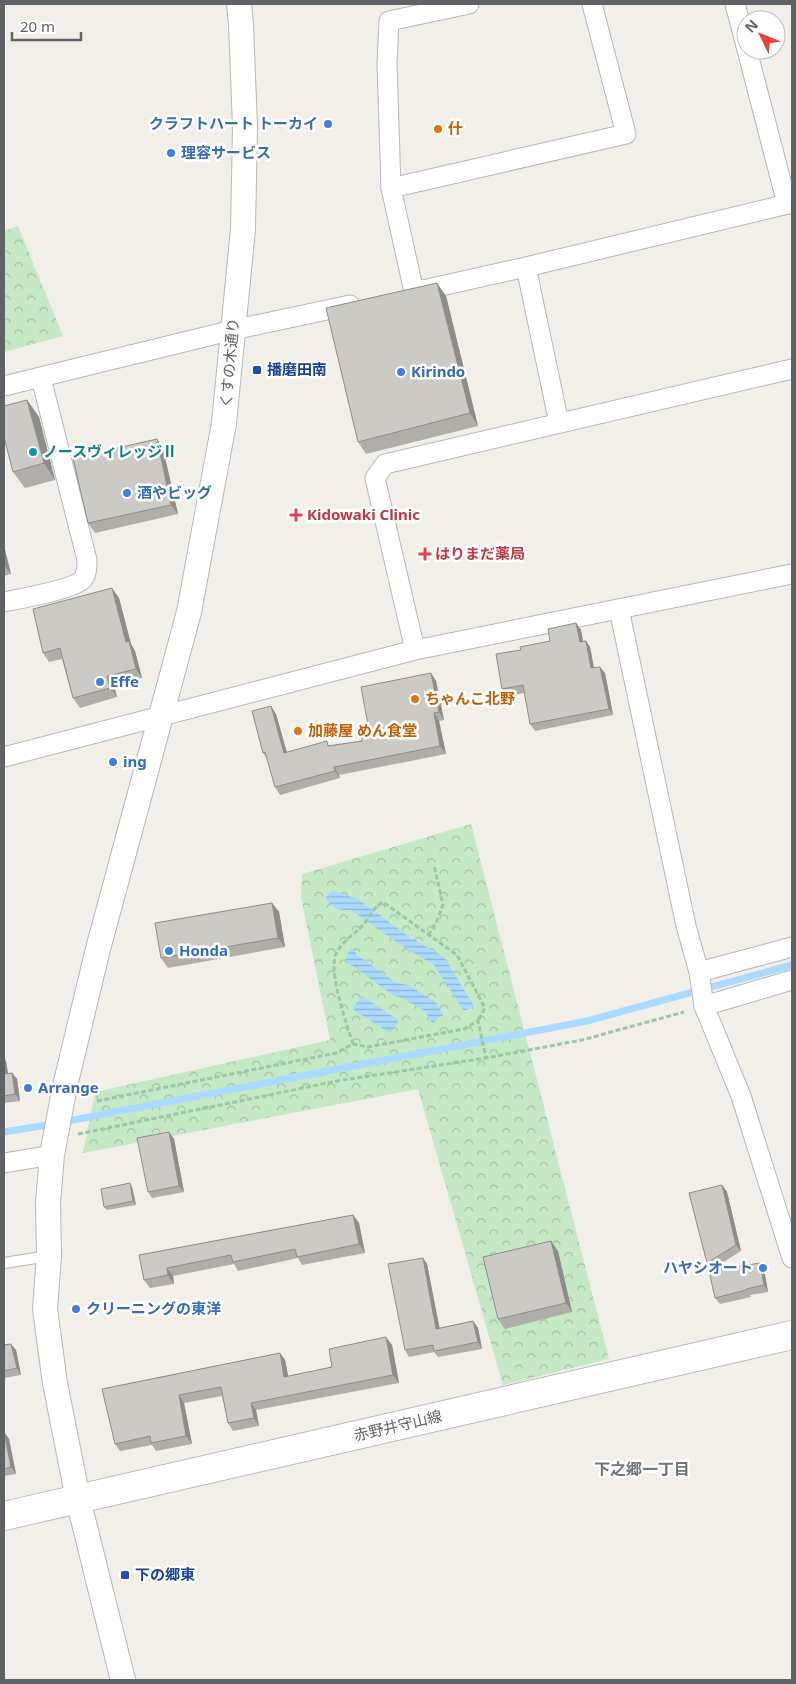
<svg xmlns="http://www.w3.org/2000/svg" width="796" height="1684" font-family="'Noto Sans','Noto Sans JP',sans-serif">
<defs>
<pattern id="forest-crowns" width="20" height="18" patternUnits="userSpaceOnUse" patternTransform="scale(1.25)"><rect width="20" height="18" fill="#c5e8c5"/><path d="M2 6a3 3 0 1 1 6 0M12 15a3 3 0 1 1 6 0" fill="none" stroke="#a3c0a4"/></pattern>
<pattern id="water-rules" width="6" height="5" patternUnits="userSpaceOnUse" patternTransform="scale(1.25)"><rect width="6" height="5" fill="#aadaff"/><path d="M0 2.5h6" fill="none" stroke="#8eb4d2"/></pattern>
</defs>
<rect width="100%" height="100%" fill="#f1efe8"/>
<g fill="url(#forest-crowns)">
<polygon points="18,226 63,336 4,352 4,231"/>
<polygon points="471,824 609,1359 503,1385 418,1089 83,1153 95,1092 330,1040 301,897 302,874"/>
</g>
<g fill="url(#water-rules)">
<path d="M333,891L358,899L408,936L444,957L474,1006L464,1011L434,965L404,947L351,910C341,911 330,908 326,898L328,894Z"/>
<polygon points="351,949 356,953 357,955 397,983 408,985 434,1001 438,1005 443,1015 433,1023 430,1021 426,1012 404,999 393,995 347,962 346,957"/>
<polygon points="362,996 398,1020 398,1022 391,1032 388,1032 354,1010 353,1008"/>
</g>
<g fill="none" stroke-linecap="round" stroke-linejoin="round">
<g stroke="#aadaff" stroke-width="7">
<polyline points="63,1122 587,1021 792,965"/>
<polyline points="4,1132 53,1124"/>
</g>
<g stroke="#b5b8bc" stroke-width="12">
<polyline id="service" points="4,1263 49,1256"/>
</g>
<g stroke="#b5b8bc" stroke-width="21">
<g id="minor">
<polyline points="735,4 746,46"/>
<polyline points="747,50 787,204"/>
<polyline points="391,188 626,134 592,4"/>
<polyline points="526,267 559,423"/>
<polyline points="414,292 526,267 792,203"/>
<polyline points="414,292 391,188 387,64 389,21 469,4"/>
<polyline points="4,386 233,330 350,305"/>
<path d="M4,602C19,599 75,589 83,579C87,574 87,566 87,560L41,378"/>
<polyline points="619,609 686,926 699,972 704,1006 741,1096 792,1258"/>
<polyline points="415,650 375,478 385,464 792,369"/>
<polyline points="4,757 415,650 792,574"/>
<polyline points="699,972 792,947"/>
<polyline points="704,1006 792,980"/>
<polyline points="4,1163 52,1155"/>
</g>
</g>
<g stroke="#b5b8bc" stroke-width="26">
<polyline id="tertiary" points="123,1680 78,1499 55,1383 45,1309 49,1256 48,1202 52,1155 65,1086 98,949 189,612 224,423 243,229 245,127 241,24 239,4"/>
</g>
<g stroke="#b6babf" stroke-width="30">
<polyline id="secondary" points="4,1516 792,1335"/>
</g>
<g stroke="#9cc7a9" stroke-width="3" stroke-dasharray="5 2.5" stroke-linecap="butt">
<polyline points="428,935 436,923 443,905 434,865"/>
<path d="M353,1044C347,1025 328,972 336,954C341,943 352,936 360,928C369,920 372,908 383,902L457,955L485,1008L478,1021"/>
<polyline points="97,1101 336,1053 353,1044 368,1047 464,1029 478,1021 486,1058"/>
<polyline points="78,1134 337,1081 486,1058 582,1040 684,1012"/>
</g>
<use href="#service" stroke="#fff" stroke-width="10"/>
<use href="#minor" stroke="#fff" stroke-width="19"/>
<use href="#tertiary" stroke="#fff" stroke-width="24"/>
<use href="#secondary" stroke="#fff" stroke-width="28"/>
</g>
<g fill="#afaea9">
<polygon points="446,296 478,426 366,454 358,442"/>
<polygon points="27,400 39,417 55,480 25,488 13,472"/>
<polygon points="163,449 178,514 95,533 88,523"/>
<polygon points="4,546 11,574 4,576"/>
<polygon points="119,598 131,644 135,651 142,678 114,686 117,697 80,708 73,698 62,659 49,662 43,653"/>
<polygon points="576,623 581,630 583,641 586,641 590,647 594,667 605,673 613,715 535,731 530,724 524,693 507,696 502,689 521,650 550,641"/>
<polygon points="431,673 436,681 444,720 439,721 446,754 339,775 340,778 280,795 275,787 267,758 263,753 276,714 287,752 362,741 369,730"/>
<polygon points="272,903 279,912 285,947 168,968 161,958"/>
<polygon points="4,1057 6,1061 8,1073 12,1073 17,1079 20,1101 4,1103"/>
<polygon points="169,1132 174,1139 184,1192 152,1198 148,1192"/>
<polygon points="722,1185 727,1192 741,1251 711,1270 707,1263"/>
<polygon points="132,1187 136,1205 107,1210 104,1207"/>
<polygon points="353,1215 359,1223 365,1253 302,1265 298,1258 238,1271 234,1264 173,1276 174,1284 150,1288 144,1280 139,1255"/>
<polygon points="558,1251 572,1312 505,1329 498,1319"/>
<polygon points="423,1258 427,1264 439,1328 473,1321 478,1328 482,1349 438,1357 434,1352 409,1357 405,1350"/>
<polygon points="760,1263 764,1269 768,1292 750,1295 751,1297 720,1304 715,1298"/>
<polygon points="11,1344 16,1350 21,1375 4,1378 4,1345"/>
<polygon points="392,1345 399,1383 256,1410 259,1426 233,1431 228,1423 222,1396 184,1403 192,1444 156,1451 152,1445 120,1451 115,1444 102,1389 280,1353 285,1360 288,1376 332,1367"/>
<polygon points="4,1432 9,1439 16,1474 4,1476"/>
</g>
<g fill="#8f8d8a">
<polygon points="437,283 446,296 478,426 470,413"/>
<polygon points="27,400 39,417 55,480 44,463"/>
<polygon points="157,439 163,449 178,514 171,505"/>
<polygon points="4,546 11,574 4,565"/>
<polygon points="112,588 119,598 131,644 135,651 142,678 136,669 126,642"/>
<polygon points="576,623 581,630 584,649 580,642"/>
<polygon points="586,641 590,647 595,674 591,668"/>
<polygon points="600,667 605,673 613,715 609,709"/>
<polygon points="431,673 436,681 444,720 439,712"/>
<polygon points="107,676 114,686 117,697 110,688"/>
<polygon points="271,706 276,714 289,761 284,753"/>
<polygon points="434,713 439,721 446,754 440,746"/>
<polygon points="334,767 339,775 340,778 335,771"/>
<polygon points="272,903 279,912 285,947 278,938"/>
<polygon points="4,1057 6,1061 9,1080 4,1074"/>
<polygon points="12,1073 17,1079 20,1101 15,1094"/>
<polygon points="169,1132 174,1139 184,1192 179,1186"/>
<polygon points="130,1183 132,1187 136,1205 133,1201"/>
<polygon points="722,1185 727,1192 741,1251 736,1245"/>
<polygon points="353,1215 359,1223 365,1253 359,1244"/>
<polygon points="551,1241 558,1251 572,1312 566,1303"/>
<polygon points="423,1258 427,1264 441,1335 436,1329"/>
<polygon points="760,1263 764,1269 768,1292 764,1285"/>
<polygon points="167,1268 173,1276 174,1284 168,1275"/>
<polygon points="473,1321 478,1328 482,1349 478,1342"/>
<polygon points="386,1337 392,1345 399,1383 393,1375"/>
<polygon points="11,1344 16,1350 21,1375 17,1368"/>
<polygon points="280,1353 285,1360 290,1385 284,1377"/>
<polygon points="179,1395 184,1403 192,1444 186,1436"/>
<polygon points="251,1403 256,1410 259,1426 254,1418"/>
<polygon points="4,1432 9,1439 16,1474 11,1467"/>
</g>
<g fill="#cccac5" stroke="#8f8d8a">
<polygon points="437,283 470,413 358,442 326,308"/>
<polygon points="27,400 44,463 13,472 4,437 4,406"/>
<polygon points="157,439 171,505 88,523 73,458"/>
<polygon points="112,588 126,642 129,641 136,669 107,676 110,688 73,698 60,648 43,653 33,609"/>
<polygon points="576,623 580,642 586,641 591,668 600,667 609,709 530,724 523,685 502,689 496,654 521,650 520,647 550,641 548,629"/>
<polygon points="431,673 439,712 434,713 440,746 334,767 335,771 275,787 265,752 263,753 252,711 271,706 284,753 327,741 328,746 362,741 360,732 369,730 361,687"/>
<polygon points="272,903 278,938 161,958 155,923"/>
<polygon points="4,1071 4,1074 12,1073 15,1094 4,1096"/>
<polygon points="169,1132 179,1186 148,1192 137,1138"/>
<polygon points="130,1183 133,1201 104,1207 101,1189"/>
<polygon points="722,1185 736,1245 707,1263 689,1193"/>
<polygon points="353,1215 359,1244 297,1257 295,1249 233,1262 231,1255 167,1268 168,1275 144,1280 139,1255"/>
<polygon points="551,1241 566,1303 498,1319 483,1257"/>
<polygon points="423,1258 436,1329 473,1321 478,1342 434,1351 433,1345 405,1350 388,1264"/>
<polygon points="760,1263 764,1285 746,1289 746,1290 715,1298 709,1271"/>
<polygon points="386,1337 393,1375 251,1403 254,1418 228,1423 221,1387 179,1395 186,1436 151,1443 150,1436 115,1444 102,1389 280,1353 284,1377 332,1367 329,1349"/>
<polygon points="11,1344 17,1368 4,1371 4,1345"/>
<polygon points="4,1432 11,1467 4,1469"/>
</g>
<g fill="#3f7fe0" stroke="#fff" stroke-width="2">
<circle cx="328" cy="124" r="5"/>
<circle cx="171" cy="153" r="5"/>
<circle cx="401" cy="372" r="5"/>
<circle cx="127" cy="493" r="5"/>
<circle cx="100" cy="682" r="5"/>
<circle cx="113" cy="762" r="5"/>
<circle cx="169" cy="951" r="5"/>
<circle cx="28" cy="1088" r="5"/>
<circle cx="763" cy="1268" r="5"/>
<circle cx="76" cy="1309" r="5"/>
</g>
<g fill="#e8710a" stroke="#fff" stroke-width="2">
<circle cx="438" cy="129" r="5"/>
<circle cx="415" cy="699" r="5"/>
<circle cx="298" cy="731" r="5"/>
</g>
<g fill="#1a4fb4" stroke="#fff" stroke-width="2">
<rect x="252" y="365" width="10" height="10" rx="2.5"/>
<rect x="120" y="1570" width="10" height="10" rx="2.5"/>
</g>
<circle fill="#0f9aa8" stroke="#fff" stroke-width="2" cx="33" cy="452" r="5"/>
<g fill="#e0444e" stroke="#fff" stroke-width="2">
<path d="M293.5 507.5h5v5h5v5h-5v5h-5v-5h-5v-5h5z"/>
<path d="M422.5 546.5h5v5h5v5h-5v5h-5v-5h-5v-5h5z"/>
</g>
<g text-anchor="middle" stroke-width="5" stroke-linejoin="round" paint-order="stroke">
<g font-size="15" font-weight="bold" fill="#366cbe" stroke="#fff" text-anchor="start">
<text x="318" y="129" text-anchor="end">クラフトハート トーカイ</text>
<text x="181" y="158">理容サービス</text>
<text x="411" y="377">Kirindo</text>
<text x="137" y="498">酒やビッグ</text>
<text x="110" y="687">Effe</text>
<text x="123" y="767">ing</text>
<text x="179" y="956">Honda</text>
<text x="38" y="1093">Arrange</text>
<text x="753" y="1273" text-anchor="end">ハヤシオート</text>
<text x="86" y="1314">クリーニングの東洋</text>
</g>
<g font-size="15" font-weight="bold" fill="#c56008" stroke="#fff" text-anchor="start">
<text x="448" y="134">什</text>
<text x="425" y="704">ちゃんこ北野</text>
<text x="308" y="736">加藤屋 めん食堂</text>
</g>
<g font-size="15" fill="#5f6368" stroke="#fff">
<text transform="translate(230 363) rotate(-85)" y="5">くすの木通り</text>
<text transform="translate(398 1426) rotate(-13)" y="5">赤野井守山線</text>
</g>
<g font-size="15" font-weight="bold" fill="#164399" stroke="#fff" text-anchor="start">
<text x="267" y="375">播磨田南</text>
<text x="135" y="1580">下の郷東</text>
</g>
<g font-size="15" font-weight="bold" fill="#0d838f" stroke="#fff" text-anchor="start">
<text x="43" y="457">ノースヴィレッジⅡ</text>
</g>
<g font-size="15" font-weight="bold" fill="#be3a42" stroke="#fff" text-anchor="start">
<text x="307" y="520">Kidowaki Clinic</text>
<text x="435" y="559">はりまだ薬局</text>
</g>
<g font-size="16" font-weight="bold" fill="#70757a" stroke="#fff">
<text x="642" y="1475">下之郷一丁目</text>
</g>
</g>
<rect width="796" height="1684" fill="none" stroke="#5f6368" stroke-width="10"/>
<g transform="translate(761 35) rotate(313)"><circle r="24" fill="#ffffff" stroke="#bfc1c3"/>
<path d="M0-4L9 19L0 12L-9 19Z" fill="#ea4335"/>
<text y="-8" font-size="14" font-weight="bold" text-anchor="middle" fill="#5f6368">N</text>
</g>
<path d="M12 32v8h69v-8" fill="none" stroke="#5f6368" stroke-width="2.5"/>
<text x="20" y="32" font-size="15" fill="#5f6368" stroke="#ffffff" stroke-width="4" paint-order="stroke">20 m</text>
</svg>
